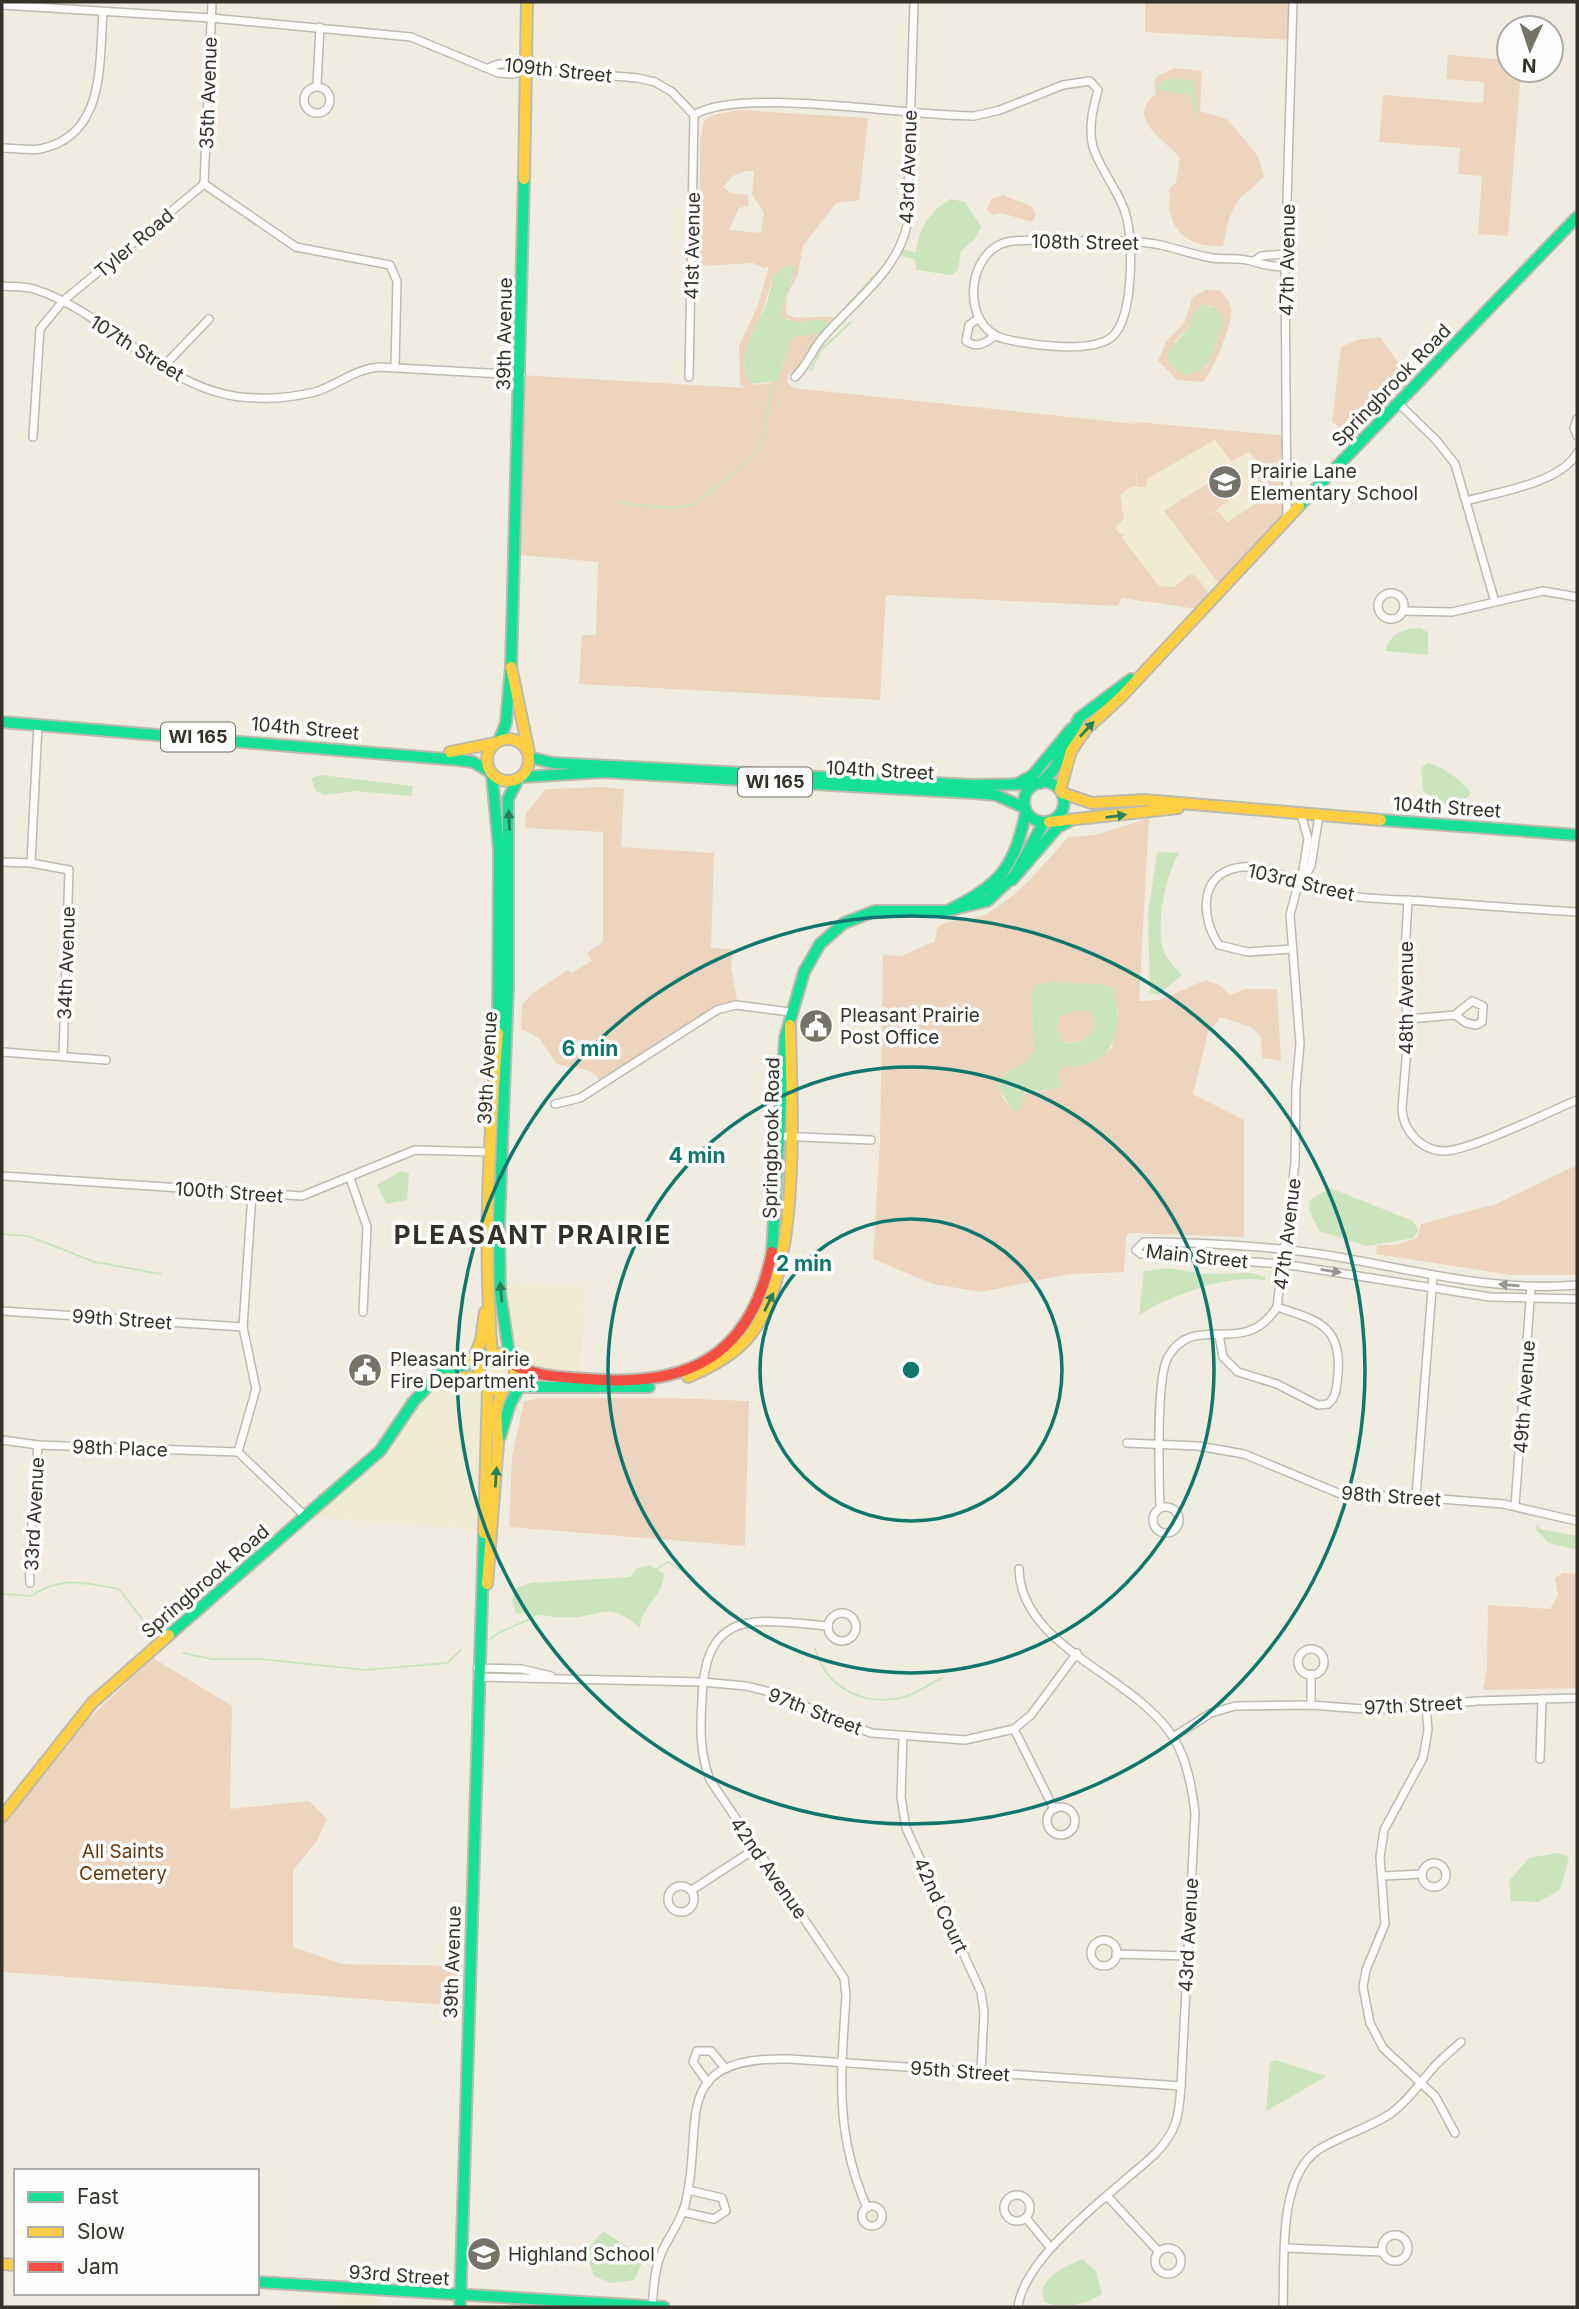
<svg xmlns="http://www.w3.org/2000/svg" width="1579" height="2309" font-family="Inter,sans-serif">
<rect width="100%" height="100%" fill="#f0ede0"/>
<g fill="#f1ebd4">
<polygon points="1075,416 1287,436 1287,518 1202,609 1069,591 1068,450"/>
<polygon points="500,1282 585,1287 579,1377 502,1387 494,1396 486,1428 483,1530 305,1516 364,1466 422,1391 461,1371 497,1369 501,1348 496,1313"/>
<polygon points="337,2288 379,2291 378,2307 336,2307"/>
<polygon points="460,2297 542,2301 558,2307 460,2307"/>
</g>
<g fill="#ecd4be" fill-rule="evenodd">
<polygon points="1145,2 1293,2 1292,40 1145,32"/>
<polygon points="1448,55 1509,60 1509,70 1521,70 1508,236 1478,234 1482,176 1458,174 1460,148 1379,142 1383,95 1483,103 1484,82 1446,79"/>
<path d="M1175,68L1202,71L1200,111L1227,119L1258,156L1264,177L1238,200L1229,218L1223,246C1198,247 1177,240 1170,213C1168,205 1171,197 1169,190L1176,182L1180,158C1165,139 1124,118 1156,94L1154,83L1157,76Z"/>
<path d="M739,110L868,118L859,200L836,203L803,246L798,274L787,295L786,314C804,323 820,312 838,319L831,328L821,319L805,324L782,317V297L793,278L774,275L744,365L751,384C787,389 781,362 792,337L821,334L798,369L789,374L787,382L793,388L1136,424L1137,422L1287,436V518L1222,584L1217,581L1164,511L1216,478L1230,499L1209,516L1218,511L1227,522L1262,500L1256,491L1261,465L1249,452L1231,461L1215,440L1148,478L1146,487H1138L1135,455L1137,486L1128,488L1120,495L1124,519L1115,528L1120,534H1125L1122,538L1159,586L1174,587L1190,574L1196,576L1209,594L1197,609L1122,598L1118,606L886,595L880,700L579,684L582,635H596L598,562L520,555L521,375L746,388L740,385L739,346L758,305L769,266L764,268L753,263L699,266L700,142L704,121L713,115ZM746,171H754L752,195L764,212L761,233L729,230L739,208L749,206L748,195L731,193L723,187L734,175Z"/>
<polygon points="1003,195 1031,206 1036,214 1033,222 1001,213 992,215 987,210 991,199"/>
<path d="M1205,290H1219C1226,297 1232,303 1231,314C1230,329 1213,372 1203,382L1177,380L1158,361L1166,342L1185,322L1192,298ZM1210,305L1223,316L1206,368L1174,342Z"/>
<polygon points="1380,337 1397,361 1415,370 1413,380 1357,437 1346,434 1332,421 1341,347 1357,340"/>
<path d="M602,787L624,789L621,847L714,853L711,948L733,949L731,967L738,1006L726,1007L602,1084C592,1065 575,1070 557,1064L539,1038L521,1029L522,1005L532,994L568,970L571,973L592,961L587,953L603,942V832L525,828L526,813L546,789Z"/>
<path d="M1149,818L1139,1001L1159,1000L1206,980L1219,985L1230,995L1245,989H1277L1281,1061L1262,1058L1261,1037L1251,1027L1221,1017L1208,1033L1193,1094L1244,1120V1237L1130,1233L1126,1236L1124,1272L1069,1274L982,1292L933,1284L873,1259L880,1140L883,955L901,956L935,941L937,928C951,917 968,922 984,915C1018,897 1043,865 1068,837L1096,835ZM1031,997L1118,1008L1112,1048L1086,1064L1062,1067L1058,1072L1061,1088L1024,1094L1013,1110L1003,1098L999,1078L1025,1062L1034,1052Z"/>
<path d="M1073,1011H1091C1103,1032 1081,1046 1061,1042L1057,1028L1060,1016Z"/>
<polygon points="1577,1165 1577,1275 1511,1275 1376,1254 1377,1245 1396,1245 1417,1238 1421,1224 1496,1204"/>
<polygon points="539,1398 669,1398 749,1401 745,1546 509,1527 512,1456 524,1402"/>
<polygon points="1563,1573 1577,1574 1577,1688 1483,1690 1487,1669 1488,1605 1550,1609 1558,1595 1555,1578"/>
<polygon points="153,1658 232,1706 230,1809 309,1801 327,1819 317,1841 293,1870 293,1947 342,1964 462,1966 460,2006 2,1972 2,1825 79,1728"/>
</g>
<g fill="#cce4bd" fill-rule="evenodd">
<polygon points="1172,78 1194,80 1198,119 1189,95 1158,90 1159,83"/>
<path d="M951,199L965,202L981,227L974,240L961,251L958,270L951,275L916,270C912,242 926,211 951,199Z"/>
<path d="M790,264L795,266C792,286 782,295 782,317C803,327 813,316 828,322L831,328L821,334L792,337L778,381L751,384C732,356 758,327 767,302C770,293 771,284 774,275Z"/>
<path d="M1202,305L1215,308L1223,316L1222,323C1213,348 1214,373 1183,375L1169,364L1167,353L1189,327L1193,314Z"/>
<path d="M1421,628L1428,633V655L1385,651C1392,632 1402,629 1421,628Z"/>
<path d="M1428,763C1443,767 1462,780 1471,793L1461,804H1442L1423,791L1421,768Z"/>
<polygon points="321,775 413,786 412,796 355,791 324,795 316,791 311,778"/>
<path d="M1157,852L1179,853C1165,877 1155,925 1164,952C1167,960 1176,968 1182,975L1158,995L1150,993L1148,915Z"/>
<path d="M1048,982L1102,984L1113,988C1122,1021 1120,1055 1083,1065C1074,1067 1065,1064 1058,1072L1061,1088L1024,1093L1020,1110L1013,1111L998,1086L999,1078L1025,1062L1034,1052L1031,997L1035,985ZM1073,1011H1091C1103,1032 1081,1047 1061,1042L1057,1028L1060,1016Z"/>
<polygon points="401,1171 409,1173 407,1200 386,1204 377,1185"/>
<polygon points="1330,1188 1413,1221 1418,1230 1414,1238 1367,1246 1319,1231 1309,1210 1310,1200"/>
<path d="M1169,1268L1203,1274L1250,1273L1266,1277L1264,1281C1231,1272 1168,1297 1139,1315L1144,1271Z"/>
<polygon points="1537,1524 1540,1529 1577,1536 1577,1550 1549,1543 1536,1530"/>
<path d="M650,1565L664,1574C662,1599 643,1603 640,1627C608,1604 612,1612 578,1617C559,1619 536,1614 516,1613L512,1600L516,1588L531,1583L630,1577L637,1568Z"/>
<polygon points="1557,1853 1569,1857 1560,1890 1538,1902 1511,1901 1509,1881 1529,1858"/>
<polygon points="1275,2060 1327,2076 1266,2111 1270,2063"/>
<polygon points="603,2231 644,2258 634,2280 611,2283 594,2276 586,2251"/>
<path d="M1082,2259L1096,2271L1102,2294C1086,2305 1063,2309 1044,2302L1042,2289C1053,2269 1065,2268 1082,2259Z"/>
</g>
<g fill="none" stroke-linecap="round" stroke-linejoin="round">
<g stroke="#cce4bd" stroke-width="2">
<polyline points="844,309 886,263"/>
<polyline points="831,324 837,317"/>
<polyline points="811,370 821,350 851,322"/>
<polyline points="620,503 671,508 693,505 750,460 764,438 772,383"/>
<polyline points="2,1234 28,1236 95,1262 161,1274"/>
<polyline points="657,1569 668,1562 683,1571"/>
<path d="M2,1594L31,1596C60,1575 86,1583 119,1589L143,1620"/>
<path d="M490,1639C505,1626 522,1627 537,1613"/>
<path d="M815,1649C827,1690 867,1708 907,1696C919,1692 931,1683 942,1678"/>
<polyline points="183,1653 212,1659 261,1659 365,1670 447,1663 461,1650"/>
</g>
<polyline stroke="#cce4bd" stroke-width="7" points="904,253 915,256"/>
<g stroke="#bcb9af" stroke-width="10">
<g id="street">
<polyline points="2,5 211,18 411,37 498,73 514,74 524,69"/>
<path d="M489,68C502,60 513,65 527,69L638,78L655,82L672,92L694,115C741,86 910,117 974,116L1000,110L1063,85L1090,81L1098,90C1093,108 1088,128 1093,147C1101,172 1121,193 1127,219C1133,245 1134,324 1109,339C1086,353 1031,345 1005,339C959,328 965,246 1013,241C1030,239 1048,241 1066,241C1097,241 1130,239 1161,245C1178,249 1195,255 1212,258C1226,260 1242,257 1254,262C1265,265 1273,267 1285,267"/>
<polyline points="317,85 320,27"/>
<circle cx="317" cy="100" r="13"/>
<path d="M2,148C14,148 29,151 40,149C106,136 99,63 103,12"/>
<polyline points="204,184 296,247 390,265 397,281 395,367"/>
<polyline points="204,184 212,2"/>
<polyline points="1254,261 1261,256 1285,254"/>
<path d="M2,286C12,287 24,286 34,289C113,314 167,397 256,398C274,399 298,396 315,392C338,385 354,369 379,367L521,375"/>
<path d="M979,318L969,325L966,341C977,349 985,343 995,336"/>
<polyline points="162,368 209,319"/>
<polyline points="689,377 694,115"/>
<path d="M795,377C806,367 811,353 820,341C850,304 897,273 907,225L914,2"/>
<polyline points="1398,403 1436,440 1455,464 1495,602"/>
<polyline points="1577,419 1574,428 1577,436"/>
<polyline points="33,437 40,329 63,301 204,184"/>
<path d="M1466,501C1498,492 1561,483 1577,453"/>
<polyline points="1287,517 1285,267 1293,2"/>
<circle cx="1391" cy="606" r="13"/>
<polyline points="1403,611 1452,612 1543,591 1577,597"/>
<polyline points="2,862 31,863 69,870 63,1056"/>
<polyline points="31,863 38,724"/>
<polyline points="1301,882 1308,839 1301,814"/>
<path d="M1408,900L1404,969L1408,1035L1402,1109C1403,1131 1422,1151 1444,1151C1469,1151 1549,1112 1577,1100"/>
<path d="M1292,949L1248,952L1219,945C1202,921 1197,876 1236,868C1266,861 1294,884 1322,891C1355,899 1390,899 1423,901C1474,905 1526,909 1577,912"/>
<polyline points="1408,1019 1455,1015 1466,1023 1476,1025 1482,1022 1483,1006 1472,1001 1455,1015"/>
<polyline points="2,1052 106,1060"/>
<polyline points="555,1104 580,1098 717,1010 736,1005 790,1012"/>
<polyline points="778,1136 871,1140"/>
<polyline points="2,1176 302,1196 415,1150 490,1152"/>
<polyline points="350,1178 367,1227 363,1312"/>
<polyline points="252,1194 243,1327 256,1389 238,1452 305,1516"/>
<path d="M1577,1285C1498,1292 1421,1272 1344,1258C1284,1247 1223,1244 1162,1242H1144L1136,1250L1141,1254L1283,1264L1490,1297L1577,1299"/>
<polyline points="2,1311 243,1327"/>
<path d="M1219,1335L1223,1357L1238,1372L1277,1384L1318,1405L1328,1404C1337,1397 1337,1384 1338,1373C1342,1325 1316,1320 1277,1307"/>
<polyline points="2,1440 38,1445 238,1452"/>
<polyline points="1127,1443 1198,1446 1244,1454 1343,1495 1416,1497 1503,1504 1577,1521"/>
<polyline points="1416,1497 1433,1276"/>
<polyline points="1515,1506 1531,1287"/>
<path d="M1160,1507C1159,1479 1156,1377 1168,1357C1195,1310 1244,1360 1277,1307L1295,1163L1296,1088L1300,1043L1290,915L1296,892L1311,866L1319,815"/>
<circle cx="1166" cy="1520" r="13"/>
<polyline points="30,1583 29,1561 38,1445"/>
<circle cx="842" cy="1627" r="14"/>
<path d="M828,1626C755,1620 705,1606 702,1700C700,1728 700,1754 710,1780L844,1978L846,1996C841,2076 834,2131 867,2208"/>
<circle cx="1311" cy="1662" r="13"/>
<polyline points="477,1668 522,1669 551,1676"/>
<polyline points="478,1677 702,1682 746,1686 770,1692 871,1733 965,1740 1014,1729 1031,1715 1077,1653"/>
<polyline points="1311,1705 1311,1674"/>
<polyline points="1426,1706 1428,1730 1423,1758 1384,1830 1380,1857 1385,1924 1366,1970 1363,1987 1370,2023 1383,2048 1435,2096 1455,2133"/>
<polyline points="1014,1729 1054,1809"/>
<polyline points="903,1737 901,1797 906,1828 981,1992 984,2012 981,2072"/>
<polyline points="1173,1737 1211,1713 1235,1706 1311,1705 1376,1710 1477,1701 1577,1698"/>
<polyline points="1540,1759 1542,1699"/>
<circle cx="1061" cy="1821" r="14"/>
<circle cx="1434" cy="1875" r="12"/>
<polyline points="1383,1876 1422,1874"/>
<circle cx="681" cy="1899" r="13"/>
<polyline points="692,1890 755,1849"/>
<circle cx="1104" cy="1953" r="13"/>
<polyline points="1116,1954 1187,1956"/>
<polyline points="708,2083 693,2062 697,2051 711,2051 725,2068"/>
<circle cx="1017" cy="2208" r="13"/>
<polyline points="1108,2197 1159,2252"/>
<circle cx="872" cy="2216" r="10"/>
<polyline points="683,2212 714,2219 726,2211 722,2198 688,2190"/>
<polyline points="1026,2218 1050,2247"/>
<circle cx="1395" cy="2248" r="13"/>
<circle cx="1168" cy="2261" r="13"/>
<polyline points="1286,2248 1382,2252"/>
<path d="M652,2306C654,2289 654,2270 661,2254C668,2237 680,2223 685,2205C706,2124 665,2056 790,2059L1181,2086"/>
<path d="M1018,2307C1024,2255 1116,2190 1155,2154C1177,2131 1179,2117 1181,2086L1195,1813C1192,1787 1187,1759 1173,1737C1134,1675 1021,1648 1019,1569"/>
<path d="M1283,2307C1285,2263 1277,2178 1318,2150C1340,2136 1367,2129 1390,2114C1408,2101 1419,2084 1434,2067C1442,2058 1452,2050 1461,2042"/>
</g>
</g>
<g stroke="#bcb9af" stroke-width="14">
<g id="fast">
<polyline points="1299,506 1577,217"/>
<polyline points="2,722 458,760 473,762 490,772"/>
<polyline points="499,741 506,723 511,667 524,179"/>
<polyline points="529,757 553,763 973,785 1035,784"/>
<polyline points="492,775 499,850 498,1033"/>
<polyline points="522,777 603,772 973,793 996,795 1025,808"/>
<circle cx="1044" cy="802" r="20"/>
<polyline points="1041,783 1054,769 1079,718 1131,679"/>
<polyline points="1017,784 1033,775 1071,729"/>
<polyline points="1381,820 1577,835"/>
<polyline points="1012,880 1058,827 1068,822"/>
<path d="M951,909C1002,884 1014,866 1026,812"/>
<polyline points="772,1252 785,1038 804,972 820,944 844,923 875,911 946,911 987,901 1015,875 1044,822"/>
<polyline points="510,1360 500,1292 499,1224 508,986 508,799 518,779"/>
<polyline points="507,1387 649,1387"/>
<polyline points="500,1437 510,1404 520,1386"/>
<polyline points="169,1635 380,1451 414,1401 440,1374 488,1356"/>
<polyline points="257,2282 664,2307"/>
<polyline points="460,2307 484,1533"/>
</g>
</g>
<g stroke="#bcb9af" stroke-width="14">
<g id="slow">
<polyline points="524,179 527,2"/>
<polyline points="511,667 529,753"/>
<circle cx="508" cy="760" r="21"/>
<polyline points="450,752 495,743"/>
<polyline points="1060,790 1071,751 1086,729 1121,697 1299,506"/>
<polyline points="1062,793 1092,803 1144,800 1381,820"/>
<polyline points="1049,822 1178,808"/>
<circle cx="497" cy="1372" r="18"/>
<path d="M492,1355C483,1248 489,1140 498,1033"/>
<polyline points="473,1361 481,1340 485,1312"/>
<path d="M688,1377C708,1368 727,1359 743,1343C804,1284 791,1107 790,1025"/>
<polyline points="437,1379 470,1377 481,1381"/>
<polyline points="484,1533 488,1388"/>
<polyline points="487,1584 498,1443 496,1410 503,1389"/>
<polyline points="2,1817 92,1703 169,1635"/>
<polyline points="2,2264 16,2265"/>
</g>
</g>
<g stroke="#bcb9af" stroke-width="14">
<path id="jam" d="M514,1365C537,1377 562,1377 587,1379C688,1388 751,1357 772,1252"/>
</g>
<use href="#street" stroke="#fdfcfa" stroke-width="7"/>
<use href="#fast" stroke="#16e098" stroke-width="10"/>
<use href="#slow" stroke="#ffcf43" stroke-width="10"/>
<use href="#jam" stroke="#f24e42" stroke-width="10"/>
</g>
<defs><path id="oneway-solid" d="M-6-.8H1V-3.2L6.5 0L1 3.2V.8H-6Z" transform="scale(1.75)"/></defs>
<g fill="#26805a">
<use href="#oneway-solid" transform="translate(1087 729) rotate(-47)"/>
<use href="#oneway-solid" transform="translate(1116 816) rotate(-7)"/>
<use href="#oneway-solid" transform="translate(509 820) rotate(-93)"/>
<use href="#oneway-solid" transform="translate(501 1292) rotate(-95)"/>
<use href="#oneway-solid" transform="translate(769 1302) rotate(-64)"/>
<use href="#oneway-solid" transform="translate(496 1477) rotate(-86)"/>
</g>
<g fill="#989791">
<use href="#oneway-solid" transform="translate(1331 1271) rotate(9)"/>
<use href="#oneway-solid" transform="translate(1509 1285) rotate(-175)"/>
</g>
<g fill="none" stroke="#0f766e" stroke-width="3.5">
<circle cx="911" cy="1370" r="151"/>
<circle cx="911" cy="1370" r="303"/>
<circle cx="911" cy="1370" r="454"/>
</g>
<defs>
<g id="school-disc" transform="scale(1.75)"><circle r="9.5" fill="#767368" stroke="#fefefe"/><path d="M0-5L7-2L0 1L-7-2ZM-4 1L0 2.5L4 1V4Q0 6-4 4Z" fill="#fff"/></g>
<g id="civic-disc" transform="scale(1.75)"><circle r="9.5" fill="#767368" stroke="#fefefe"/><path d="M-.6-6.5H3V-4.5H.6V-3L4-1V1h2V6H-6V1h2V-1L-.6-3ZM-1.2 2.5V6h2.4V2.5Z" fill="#fff"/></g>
</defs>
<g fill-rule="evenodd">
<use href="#school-disc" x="1225" y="482"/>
<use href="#civic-disc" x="816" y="1026"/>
<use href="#civic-disc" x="365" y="1370"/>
<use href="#school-disc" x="484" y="2254"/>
</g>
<g text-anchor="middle" stroke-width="7" stroke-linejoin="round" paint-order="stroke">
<g fill="#fefefe" stroke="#716f68" stroke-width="2">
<rect x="161" y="722.5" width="74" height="29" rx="5"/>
<rect x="738" y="767.5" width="74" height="29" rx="5"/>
</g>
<g font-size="18" font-weight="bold" fill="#343228">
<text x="198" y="743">WI 165</text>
<text x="775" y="788">WI 165</text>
</g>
<g font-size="19" fill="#343228" stroke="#fefefe">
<text transform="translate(558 70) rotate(6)" y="7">109th Street</text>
<text transform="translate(208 93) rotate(-88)" y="7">35th Avenue</text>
<text transform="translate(908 167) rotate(-88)" y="7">43rd Avenue</text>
<text transform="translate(1085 242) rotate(1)" y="7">108th Street</text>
<text transform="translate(134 243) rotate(-40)" y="7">Tyler Road</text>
<text transform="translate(692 246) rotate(-89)" y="7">41st Avenue</text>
<text transform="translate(1287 260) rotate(-89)" y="7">47th Avenue</text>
<text transform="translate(504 334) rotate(-89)" y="7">39th Avenue</text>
<text transform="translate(137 348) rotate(32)" y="7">107th Street</text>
<text transform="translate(1391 385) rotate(-46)" y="7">Springbrook Road</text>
<text transform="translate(305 728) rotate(5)" y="7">104th Street</text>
<text transform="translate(880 770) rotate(3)" y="7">104th Street</text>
<text transform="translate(1447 807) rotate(4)" y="7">104th Street</text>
<text transform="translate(1301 882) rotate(13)" y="7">103rd Street</text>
<text transform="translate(66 963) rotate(-88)" y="7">34th Avenue</text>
<text transform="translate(1406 998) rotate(-90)" y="7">48th Avenue</text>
<text transform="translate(487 1068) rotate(-87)" y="7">39th Avenue</text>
<text transform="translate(771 1138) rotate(-89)" y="7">Springbrook Road</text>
<text transform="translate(229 1192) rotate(4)" y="7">100th Street</text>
<text transform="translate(1287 1234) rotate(-83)" y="7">47th Avenue</text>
<text transform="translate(1197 1256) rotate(6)" y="7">Main Street</text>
<text transform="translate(122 1319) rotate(4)" y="7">99th Street</text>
<text transform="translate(1524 1397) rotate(-86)" y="7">49th Avenue</text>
<text transform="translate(120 1448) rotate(2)" y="7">98th Place</text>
<text transform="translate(1391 1496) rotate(4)" y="7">98th Street</text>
<text transform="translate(34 1514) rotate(-87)" y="7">33rd Avenue</text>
<text transform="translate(205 1581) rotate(-41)" y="7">Springbrook Road</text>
<text transform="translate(1413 1705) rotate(-3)" y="7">97th Street</text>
<text transform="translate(815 1711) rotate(21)" y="7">97th Street</text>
<text transform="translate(769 1868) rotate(55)" y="7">42nd Avenue</text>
<text transform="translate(941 1905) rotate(65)" y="7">42nd Court</text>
<text transform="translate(1188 1935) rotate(-87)" y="7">43rd Avenue</text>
<text transform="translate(452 1962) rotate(-88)" y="7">39th Avenue</text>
<text transform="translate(960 2071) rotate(4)" y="7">95th Street</text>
<text transform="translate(399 2275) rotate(4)" y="7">93rd Street</text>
</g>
<g font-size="19" fill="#343228" stroke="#fefefe" text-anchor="start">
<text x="1250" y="478">Prairie Lane<tspan x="1250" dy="22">Elementary School</tspan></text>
<text x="840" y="1022">Pleasant Prairie<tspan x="840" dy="22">Post Office</tspan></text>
<text x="390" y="1366">Pleasant Prairie<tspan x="390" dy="22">Fire Department</tspan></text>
<text x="508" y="2261">Highland School</text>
</g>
<g font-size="19" fill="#68380e" stroke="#fefefe">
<text x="123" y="1858">All Saints<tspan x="123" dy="22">Cemetery</tspan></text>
</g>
<g font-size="26" font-weight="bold" letter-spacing="2" fill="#343228" stroke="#fefefe">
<text x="533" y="1244">PLEASANT PRAIRIE</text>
</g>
</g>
<circle cx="911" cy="1370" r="10" fill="#0f766e" stroke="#fefefe" stroke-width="3.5"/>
<g font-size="21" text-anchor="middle" font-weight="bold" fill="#0f766e" stroke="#fefefe" stroke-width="7" stroke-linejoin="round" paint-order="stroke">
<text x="590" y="1056">6 min</text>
<text x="697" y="1163">4 min</text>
<text x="804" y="1271">2 min</text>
</g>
<rect width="1579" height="2309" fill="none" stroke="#343228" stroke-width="7"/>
<rect x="14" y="2169" width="245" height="126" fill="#fefefe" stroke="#adaca8" stroke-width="2"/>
<rect x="28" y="2192" width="35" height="10" fill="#16e098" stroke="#adaca8" stroke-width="2"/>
<text x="77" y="2204" font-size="21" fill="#343228">Fast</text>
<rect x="28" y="2227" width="35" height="10" fill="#ffcf43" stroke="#adaca8" stroke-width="2"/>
<text x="77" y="2239" font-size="21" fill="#343228">Slow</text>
<rect x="28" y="2262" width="35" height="10" fill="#f24e42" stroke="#adaca8" stroke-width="2"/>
<text x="77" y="2274" font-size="21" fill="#343228">Jam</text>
<g transform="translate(1530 49) rotate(183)"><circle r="33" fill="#fefefe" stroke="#adaca8" stroke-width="2"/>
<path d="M0-5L12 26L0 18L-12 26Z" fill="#767368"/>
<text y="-10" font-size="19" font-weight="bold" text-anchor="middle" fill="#343228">N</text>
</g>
</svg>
